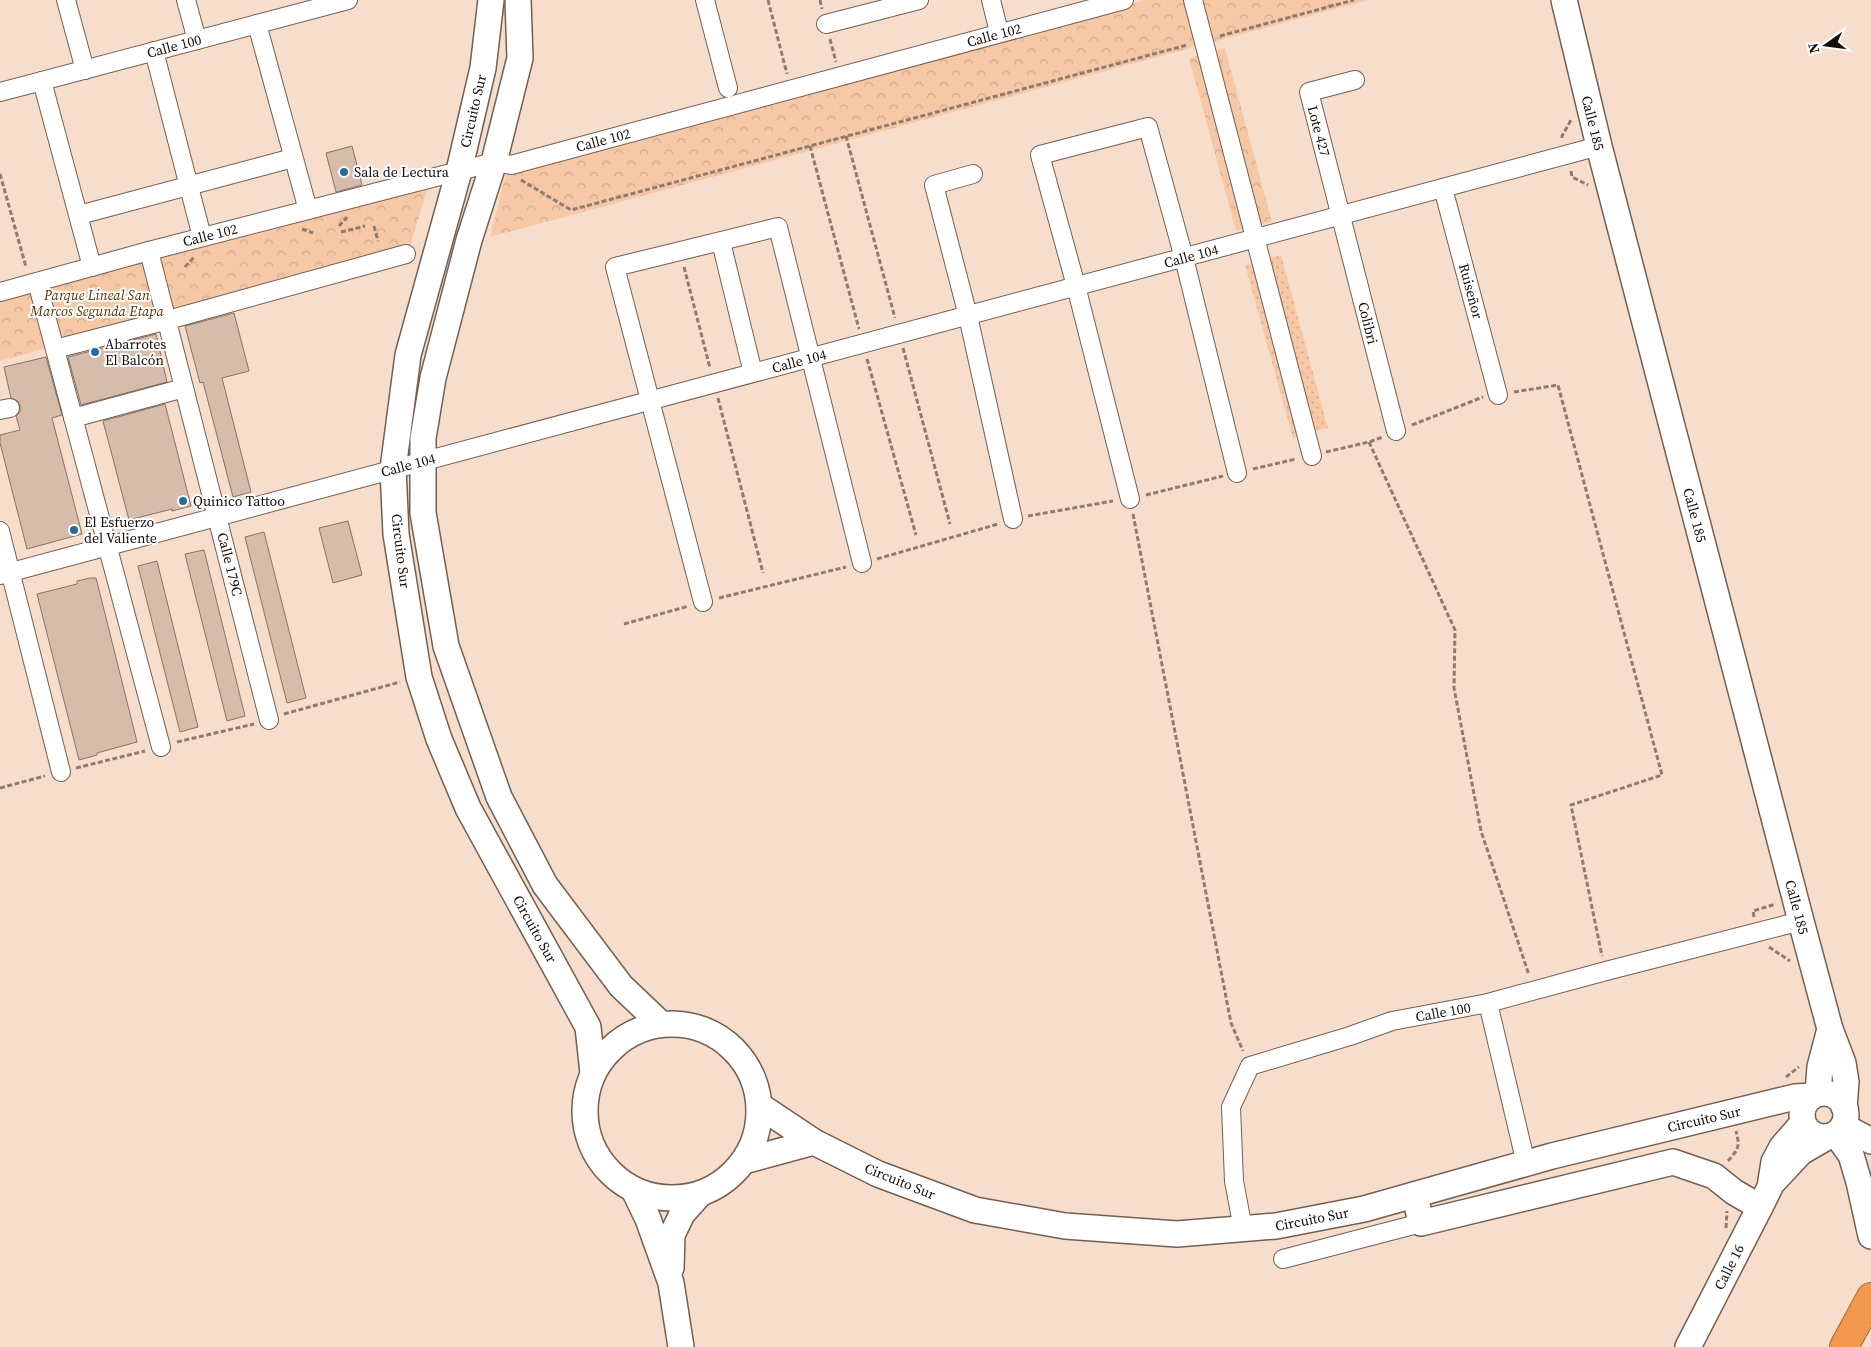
<svg xmlns="http://www.w3.org/2000/svg" width="1871" height="1347" font-family="'Source Serif 4',serif">
<defs>
<pattern id="grass-dots" width="8" height="8" patternUnits="userSpaceOnUse" patternTransform="scale(1.25)"><rect width="8" height="8" fill="#f7c8a6"/><path d="M2 2h.1M6 6h.1" fill="none" stroke="#d3ab8d" stroke-width="1.8" stroke-linecap="round"/></pattern>
<pattern id="park-crowns" width="20" height="18" patternUnits="userSpaceOnUse" patternTransform="scale(1.25)"><rect width="20" height="18" fill="#f7c8a6"/><path d="M2 6a3 3 0 1 1 6 0M12 15a3 3 0 1 1 6 0" fill="none" stroke="#d3ab8d"/></pattern>
</defs>
<rect width="100%" height="100%" fill="#f7decc"/>
<polygon fill="url(#grass-dots)" points="1281,255 1328,428 1293,438 1245,265"/>
<g fill="url(#park-crowns)">
<polygon points="1145,0 1368,0 490,237 507,169"/>
<polygon points="1225,48 1272,222 1236,231 1189,58"/>
<polygon points="429,184 410,246 0,361 0,299"/>
</g>
<polygon fill="#f7c8a6" points="140,280 144,295 92,309 88,294"/>
<g fill="#d5bcab" stroke="#8a7363">
<polygon points="352,146 362,185 336,192 326,153"/>
<polygon points="234,313 249,371 222,378 251,492 233,497 203,382 200,383 185,326"/>
<polygon points="156,334 167,382 81,405 68,357"/>
<polygon points="46,357 62,415 52,418 82,534 27,549 0,443 0,435 20,430 16,416 20,412 20,405 18,401 11,398 4,367"/>
<polygon points="165,404 191,506 172,511 172,509 129,520 103,421"/>
<polygon points="348,521 362,575 333,583 319,528"/>
<polygon points="264,532 306,698 287,703 245,537"/>
<polygon points="204,550 245,716 227,721 185,554"/>
<polygon points="157,561 198,727 180,732 138,566"/>
<polygon points="90,578 96,578 137,742 97,753 97,755 79,760 37,594 77,584 77,581"/>
</g>
<g fill="none" stroke-linecap="round" stroke-linejoin="round">
<g stroke="#755f50" stroke-width="20">
<g id="street">
<polyline points="66,0 85,70"/>
<polyline points="186,0 197,40"/>
<polyline points="705,0 728,88"/>
<polyline points="991,0 997,24"/>
<polyline points="1193,0 1312,456"/>
<polyline points="257,24 308,210"/>
<polyline points="826,24 919,0"/>
<polyline points="154,51 202,237"/>
<polyline points="1355,80 1309,92 1396,431"/>
<polyline points="42,81 92,267"/>
<polyline points="0,92 348,0"/>
<polyline points="973,174 934,185 968,316 1013,519"/>
<polyline points="1443,188 1498,395"/>
<polyline points="79,215 293,158"/>
<polyline points="721,242 753,373"/>
<polyline points="149,251 269,720"/>
<polyline points="37,282 161,747"/>
<polyline points="0,292 149,251 494,162 511,165 1124,0"/>
<polyline points="55,349 168,320 406,254"/>
<polyline points="0,410 10,408"/>
<polyline points="73,418 184,388"/>
<polyline points="1130,499 1076,286 1040,155 1148,127 1184,258 1237,473"/>
<polyline points="0,531 61,772"/>
<polyline points="0,575 1599,146"/>
<polyline points="703,602 615,267 778,227 862,563"/>
<polyline points="1488,1003 1526,1164"/>
<polyline points="1243,1229 1234,1181 1231,1107 1250,1066 1350,1036 1392,1021 1488,1003 1606,971 1801,921"/>
<polyline points="1283,1259 1421,1223"/>
</g>
</g>
<g stroke="#755f50" stroke-width="28">
<g id="secondary">
<polyline points="491,0 483,68 459,171 408,355 393,469 396,534 419,677 439,739 468,808 588,1027 593,1073"/>
<polyline points="518,0 520,58 494,162 469,240 433,378 423,438 423,513 446,646 499,797 545,885 621,986 660,1023"/>
<polyline points="1564,0 1599,146 1801,921 1830,1029 1843,1063 1846,1082 1844,1107"/>
<circle cx="672" cy="1111" r="87"/>
<polyline points="1818,1093 1820,1067 1830,1029"/>
<circle cx="1824" cy="1115" r="22"/>
<polyline points="760,1106 814,1142 878,1174 975,1210 1065,1226 1177,1234 1276,1226 1364,1209 1552,1156 1795,1097 1812,1096"/>
<polyline points="1843,1126 1871,1141"/>
<polyline points="1836,1134 1851,1155 1859,1182 1871,1236"/>
<polyline points="744,1161 814,1142"/>
<polyline points="1774,1181 1801,1152 1827,1137"/>
<polyline points="634,1190 648,1219 671,1283 681,1347"/>
<polyline points="1415,1195 1421,1223 1673,1162 1714,1176 1734,1192 1760,1207"/>
<polyline points="671,1268 672,1235 682,1214 699,1195"/>
<polyline points="1688,1347 1760,1207 1770,1187 1774,1162 1782,1147 1803,1123"/>
</g>
</g>
<g stroke="#a56836" stroke-width="30">
<polyline id="highway" points="1844,1347 1871,1297"/>
</g>
<g stroke="#8d7c70" stroke-width="3" stroke-dasharray="5 2.5" stroke-linecap="butt">
<polyline points="768,0 787,74"/>
<polyline points="820,0 822,9"/>
<polyline points="1220,36 1354,0"/>
<polyline points="830,39 836,62"/>
<polyline points="846,136 895,318"/>
<polyline points="1562,138 1562,136 1571,120"/>
<polyline points="810,146 859,329"/>
<polyline points="1571,171 1572,177 1588,185"/>
<polyline points="0,174 26,267"/>
<polyline points="521,180 571,210 1187,45"/>
<polyline points="339,226 347,217"/>
<polyline points="374,226 378,241"/>
<polyline points="302,229 313,233"/>
<polyline points="341,232 365,226"/>
<polyline points="185,267 195,256"/>
<polyline points="684,267 710,368"/>
<polyline points="903,348 950,524"/>
<polyline points="867,359 916,535"/>
<polyline points="1514,392 1558,385 1662,775 1571,805 1602,956"/>
<polyline points="718,398 763,573"/>
<polyline points="1412,425 1483,397"/>
<polyline points="1369,442 1455,630 1454,688 1481,831 1529,975"/>
<polyline points="1326,452 1369,442 1383,437"/>
<polyline points="1253,469 1296,459"/>
<polyline points="1146,495 1223,476"/>
<polyline points="1133,514 1231,1023 1243,1051"/>
<polyline points="1028,516 1113,501"/>
<polyline points="877,559 998,524"/>
<polyline points="719,598 846,567"/>
<polyline points="624,624 689,606"/>
<polyline points="284,714 400,682"/>
<polyline points="177,742 254,724"/>
<polyline points="76,768 145,751"/>
<polyline points="0,788 45,776"/>
<polyline points="1754,917 1753,911 1776,904"/>
<polyline points="1769,947 1790,961"/>
<polyline points="1786,1077 1799,1067"/>
<path d="M1728,1161C1739,1148 1740,1147 1736,1131"/>
<polyline points="1726,1228 1727,1211"/>
</g>
<use href="#street" stroke="#fff" stroke-width="18"/>
<use href="#secondary" stroke="#fff" stroke-width="25"/>
<use href="#highway" stroke="#f2994f" stroke-width="28"/>
</g>
<g fill="#246ca0" stroke="#fff" stroke-width="2">
<circle cx="344" cy="172" r="5"/>
<circle cx="95" cy="352" r="5"/>
<circle cx="183" cy="501" r="5"/>
<circle cx="74" cy="530" r="5"/>
</g>
<g text-anchor="middle" stroke-width="4" stroke-linejoin="round" paint-order="stroke">
<g font-size="14" fill="#150d07" stroke="#fff">
<text transform="translate(994 35) rotate(-15)" y="5">Calle 102</text>
<text transform="translate(174 46) rotate(-15)" y="5">Calle 100</text>
<text transform="translate(473 111) rotate(-77)" y="5">Circuito Sur</text>
<text transform="translate(1593 123) rotate(76)" y="5">Calle 185</text>
<text transform="translate(1319 131) rotate(75)" y="5">Lote 427</text>
<text transform="translate(603 140) rotate(-15)" y="5">Calle 102</text>
<text transform="translate(210 235) rotate(-14)" y="5">Calle 102</text>
<text transform="translate(1191 256) rotate(-15)" y="5">Calle 104</text>
<text transform="translate(1471 291) rotate(75)" y="5">Ruiseñor</text>
<text transform="translate(1368 323) rotate(76)" y="5">Colibri</text>
<text transform="translate(799 361) rotate(-15)" y="5">Calle 104</text>
<text transform="translate(408 465) rotate(-15)" y="5">Calle 104</text>
<text transform="translate(1695 515) rotate(75)" y="5">Calle 185</text>
<text transform="translate(401 551) rotate(83)" y="5">Circuito Sur</text>
<text transform="translate(230 564) rotate(76)" y="5">Calle 179C</text>
<text transform="translate(1797 907) rotate(75)" y="5">Calle 185</text>
<text transform="translate(535 929) rotate(61)" y="5">Circuito Sur</text>
<text transform="translate(1443 1012) rotate(-10)" y="5">Calle 100</text>
<text transform="translate(1704 1119) rotate(-13)" y="5">Circuito Sur</text>
<text transform="translate(900 1181) rotate(22)" y="5">Circuito Sur</text>
<text transform="translate(1312 1219) rotate(-11)" y="5">Circuito Sur</text>
<text transform="translate(1729 1267) rotate(-63)" y="5">Calle 16</text>
</g>
<g font-size="14" fill="#150d07" stroke="#fff" text-anchor="start">
<text x="354" y="177">Sala de Lectura</text>
<text x="105" y="349">Abarrotes<tspan x="105" dy="16">El Balcón</tspan></text>
<text x="193" y="506">Quinico Tattoo</text>
<text x="84" y="527">El Esfuerzo<tspan x="84" dy="16">del Valiente</tspan></text>
</g>
<g font-size="14" font-style="italic" fill="#5f3000" stroke="#fff">
<text x="97" y="300">Parque Lineal San<tspan x="97" dy="16">Marcos Segunda Etapa</tspan></text>
</g>
</g>
<g transform="translate(1826 45) rotate(256)" stroke="#ffffff" stroke-width="4" paint-order="stroke">
<path d="M0-4L9 19L0 12L-9 19Z" fill="#150d07"/>
<text y="-8" font-size="14" font-weight="bold" text-anchor="middle" fill="#150d07">N</text>
</g>
</svg>
